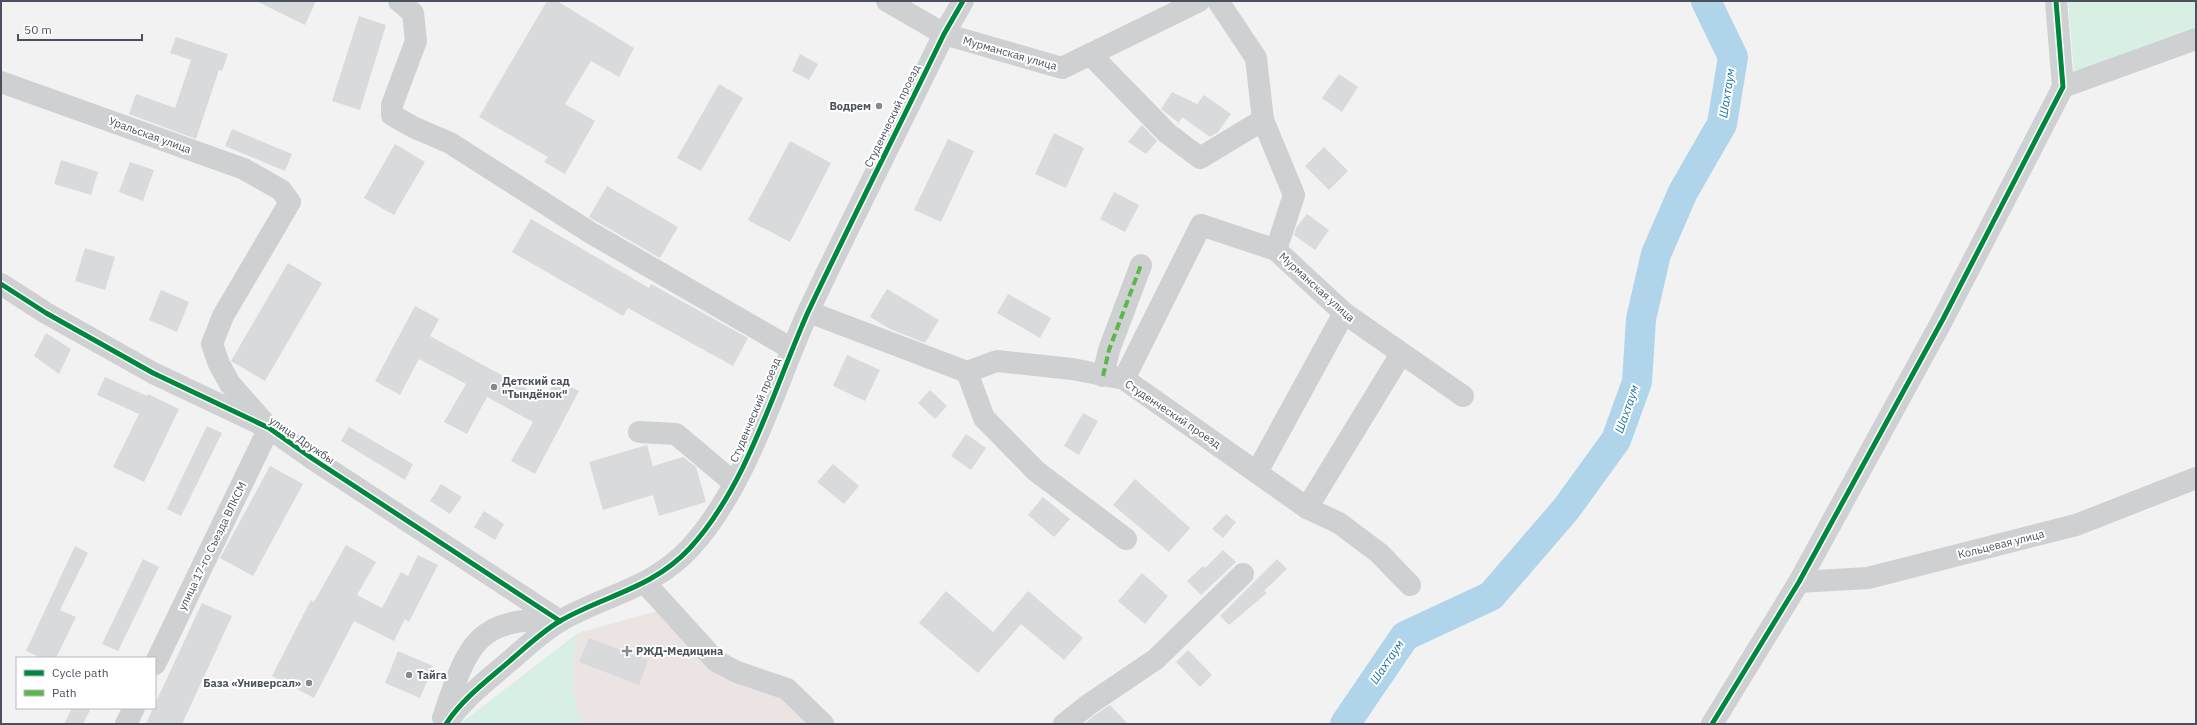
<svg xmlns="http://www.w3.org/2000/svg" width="2197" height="725" font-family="'IBM Plex Sans',sans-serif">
<rect width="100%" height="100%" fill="#f2f2f2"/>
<polygon fill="#ece4e2" points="657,611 779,694 812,724 460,724 578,633"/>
<g fill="#d8efe4">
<polygon points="2068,1 2196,1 2196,34 2074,73"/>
<path d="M578,633C574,652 571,673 574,693C576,704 580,713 581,724H460Z"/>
</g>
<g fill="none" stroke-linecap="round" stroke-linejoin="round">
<polyline stroke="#b0d5ea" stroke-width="30" points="1345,724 1405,636 1491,596 1566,509 1616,440 1637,382 1641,319 1656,254 1683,192 1722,124 1733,57 1706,1"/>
</g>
<g fill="#d9dadc">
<polygon points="256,1 316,1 305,25"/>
<polygon points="547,1 557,1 634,48 619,77 591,61 565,104 595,121 565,174 544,162 548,157 479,117"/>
<polygon points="359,16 386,25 360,110 332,101"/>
<polygon points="176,37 228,54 222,71 219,70 196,139 129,114 136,94 175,108 191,60 170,53"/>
<polygon points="800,54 818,64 809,80 792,71"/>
<polygon points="1339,74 1358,87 1342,112 1322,98"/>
<polygon points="719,84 743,98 701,171 677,158"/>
<polygon points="1172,92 1197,104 1204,95 1231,114 1218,132 1210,137 1182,117 1179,123 1161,109"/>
<polygon points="1142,125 1157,141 1146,154 1128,142"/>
<polygon points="232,129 292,154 285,171 225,146"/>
<polygon points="1054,133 1084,148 1066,188 1035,174"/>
<polygon points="948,139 974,151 941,222 914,210"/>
<polygon points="790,141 831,163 790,242 748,220"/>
<polygon points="395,144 425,162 394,215 364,198"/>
<polygon points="1324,147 1348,171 1329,190 1305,166"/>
<polygon points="61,160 98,172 91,195 54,184"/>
<polygon points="130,162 154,170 143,201 119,192"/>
<polygon points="607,186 678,227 660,258 589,217"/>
<polygon points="1114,192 1139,205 1125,232 1100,219"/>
<polygon points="1307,214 1329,230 1315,250 1294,235 1296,228"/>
<polygon points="531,219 649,288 651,284 748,338 733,366 628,308 623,316 512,252"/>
<polygon points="85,248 115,257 105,290 75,281"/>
<polygon points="288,263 322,283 265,381 231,361"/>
<polygon points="887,289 939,320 925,343 890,329 870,317"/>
<polygon points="161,290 189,302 177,332 149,320"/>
<polygon points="1008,294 1051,318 1040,338 997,313"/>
<polygon points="415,306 439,319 430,336 545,399 556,379 579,391 535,474 511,461 533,422 487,397 467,434 444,422 466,384 419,359 400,395 375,381"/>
<polygon points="46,333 71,349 59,374 34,356"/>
<polygon points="847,355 880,370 865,401 833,386"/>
<polygon points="105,377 147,396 148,394 179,409 144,482 113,467 139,414 97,395"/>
<polygon points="930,390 947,406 935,419 918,403"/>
<polygon points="1083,413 1098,421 1079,455 1064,446"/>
<polygon points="207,426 222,433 181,516 167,509"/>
<polygon points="349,427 413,464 405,480 341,441"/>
<polygon points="966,434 986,448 971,470 951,456"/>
<polygon points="647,445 653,466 683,457 696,467 706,502 659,516 653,495 603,510 589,462"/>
<polygon points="833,464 859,486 844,504 817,482"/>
<polygon points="270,466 303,484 253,576 220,558"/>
<polygon points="1135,479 1190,528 1169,552 1113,505"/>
<polygon points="441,484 462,497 450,514 430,501"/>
<polygon points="1043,497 1070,519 1054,537 1028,515"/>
<polygon points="484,511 504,524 495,540 474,527"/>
<polygon points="1226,514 1236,522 1223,538 1212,529"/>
<polygon points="346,545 376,562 357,595 382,608 401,572 408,576 418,555 438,565 409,622 405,619 394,641 354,621 314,698 272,676 311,600 314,602"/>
<polygon points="75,546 88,553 60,610 76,617 56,658 41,658 26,651"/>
<polygon points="1223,550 1236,562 1201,595 1187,581 1203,566 1205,568"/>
<polygon points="143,559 159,567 118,651 102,644"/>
<polygon points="1277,559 1287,569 1264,591 1267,593 1229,625 1220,616"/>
<polygon points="1142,573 1168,596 1145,624 1118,601"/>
<polygon points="946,591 993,632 1028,591 1083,638 1064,660 1021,624 978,673 919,623"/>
<polygon points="202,603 232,616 182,724 146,724 153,708 155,708 155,704"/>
<polygon points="589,638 648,660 639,685 579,662"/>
<polygon points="1188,650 1212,675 1200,687 1176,662"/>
<polygon points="398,651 433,666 420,698 385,683"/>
<polygon points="1110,705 1128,724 1084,724 1095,715"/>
<polygon points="72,708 91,708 83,724 64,724"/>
</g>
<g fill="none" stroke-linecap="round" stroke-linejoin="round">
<g stroke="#ced0d2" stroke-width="22">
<polyline points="399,1 413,13 416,41 392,105 392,115 413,127 450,143 591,233 792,349"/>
<polyline points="887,1 944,34 1062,68 1199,1"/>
<polyline points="1218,1 1256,58 1263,120 1294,195 1276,250 1344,313 1463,396"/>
<polyline points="1090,54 1167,133 1200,158 1263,120"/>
<polyline points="1,82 244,169 281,190 290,202 223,316 212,344 219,364 230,384 269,428 155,664"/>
<polyline points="2063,87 2196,39"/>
<polyline points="1,284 46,313 153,373 269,428 313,459 560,621"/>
<polyline points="809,312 967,372 997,361 1072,369 1124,379 1307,508 1339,523 1379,553 1410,585"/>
<polyline points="967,372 984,418 1036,471 1126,539"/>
<polyline points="1103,376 1109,350 1141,265"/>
<polyline points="1124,379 1201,225 1276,250"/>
<polyline points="639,432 676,434 734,483"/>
<polyline points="1257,472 1344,313"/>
<polyline points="1307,508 1401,354"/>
<polyline points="1799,582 1868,578 2076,525 2196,478"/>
<polyline points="645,583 716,661 737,672 787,689 823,724"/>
<path d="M443,718C467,647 475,615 559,621"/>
<polyline points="126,724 134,708"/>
<path d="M446,724C463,698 488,680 512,659C527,646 543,631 560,621C605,595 652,589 690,548C747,486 774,388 808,312C852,219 899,127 944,34L963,1"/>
<polyline points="1064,724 1088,705 1156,659 1243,574"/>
<polyline points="1712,724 1799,582 1943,319 2063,87 2056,1"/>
</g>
<polyline stroke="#58b947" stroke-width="4" stroke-dasharray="8 4" stroke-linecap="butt" points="1103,376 1109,350 1141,265"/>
<g stroke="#fff" stroke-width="8">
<g id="cycleway">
<polyline points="1,284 46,313 153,373 269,428 313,459 560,621"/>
<path d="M446,724C463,698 488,680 512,659C527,646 543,631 560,621C605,595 652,589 690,548C747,486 774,388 808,312C852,219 899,127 944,34L963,1"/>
<polyline points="1712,724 1799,582 1943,319 2063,87 2056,1"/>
</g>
</g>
<use href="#cycleway" stroke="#00873e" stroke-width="5"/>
</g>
<g fill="#858991" stroke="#fff" stroke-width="1.5">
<circle cx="879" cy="106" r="4"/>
<circle cx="494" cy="387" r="4"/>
<path d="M625 645h4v4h4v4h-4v4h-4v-4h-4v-4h4z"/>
<circle cx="409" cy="675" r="4"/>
<circle cx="309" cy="683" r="4"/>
</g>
<g text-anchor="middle" stroke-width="4" stroke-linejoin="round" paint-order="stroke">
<g font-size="11" fill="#4a515d" stroke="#fff">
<text transform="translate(1010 53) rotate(16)" y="4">Мурманская улица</text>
<text transform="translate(892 116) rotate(-64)" y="4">Студенческий проезд</text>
<text transform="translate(150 135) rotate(20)" y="4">Уральская улица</text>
<text transform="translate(1317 287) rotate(42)" y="4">Мурманская улица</text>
<text transform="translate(755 410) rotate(-67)" y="4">Студенческий проезд</text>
<text transform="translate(1173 414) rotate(34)" y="4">Студенческий проезд</text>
<text transform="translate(302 440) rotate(34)" y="4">улица Дружбы</text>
<text transform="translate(2001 544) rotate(-14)" y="4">Кольцевая улица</text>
<text transform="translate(212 546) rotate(-64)" y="4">улица 17-го Съезда ВЛКСМ</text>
</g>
<g font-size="11" font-weight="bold" fill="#4a515d" stroke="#fff" text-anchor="start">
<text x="871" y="110" text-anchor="end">Водрем</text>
<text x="502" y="385">Детский сад<tspan x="502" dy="13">"Тындёнок"</tspan></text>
<text x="636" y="655">РЖД-Медицина</text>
<text x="417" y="679">Тайга</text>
<text x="301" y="687" text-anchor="end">База «Универсал»</text>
</g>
<g font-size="12" font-style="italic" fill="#1772a3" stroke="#fff">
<text transform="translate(1727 93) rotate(-81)" y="4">Шахтаум</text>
<text transform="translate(1627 409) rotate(-71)" y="4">Шахтаум</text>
<text transform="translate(1387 662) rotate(-56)" y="4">Шахтаум</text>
</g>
</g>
<rect width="2197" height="725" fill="none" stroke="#4a515d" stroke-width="4"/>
<rect x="16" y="657" width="140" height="52" fill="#ffffff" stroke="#b7b9be"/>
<rect x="24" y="670" width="20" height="6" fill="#00873e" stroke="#b7b9be"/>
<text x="52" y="677" font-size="12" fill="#4a515d">Cycle path</text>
<rect x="24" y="690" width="20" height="6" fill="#58b947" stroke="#b7b9be"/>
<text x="52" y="697" font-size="12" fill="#4a515d">Path</text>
<path d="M18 34v6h124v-6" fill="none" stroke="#4a515d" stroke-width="2"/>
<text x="24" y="34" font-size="12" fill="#4a515d" stroke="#ffffff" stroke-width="3" paint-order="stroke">50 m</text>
</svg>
